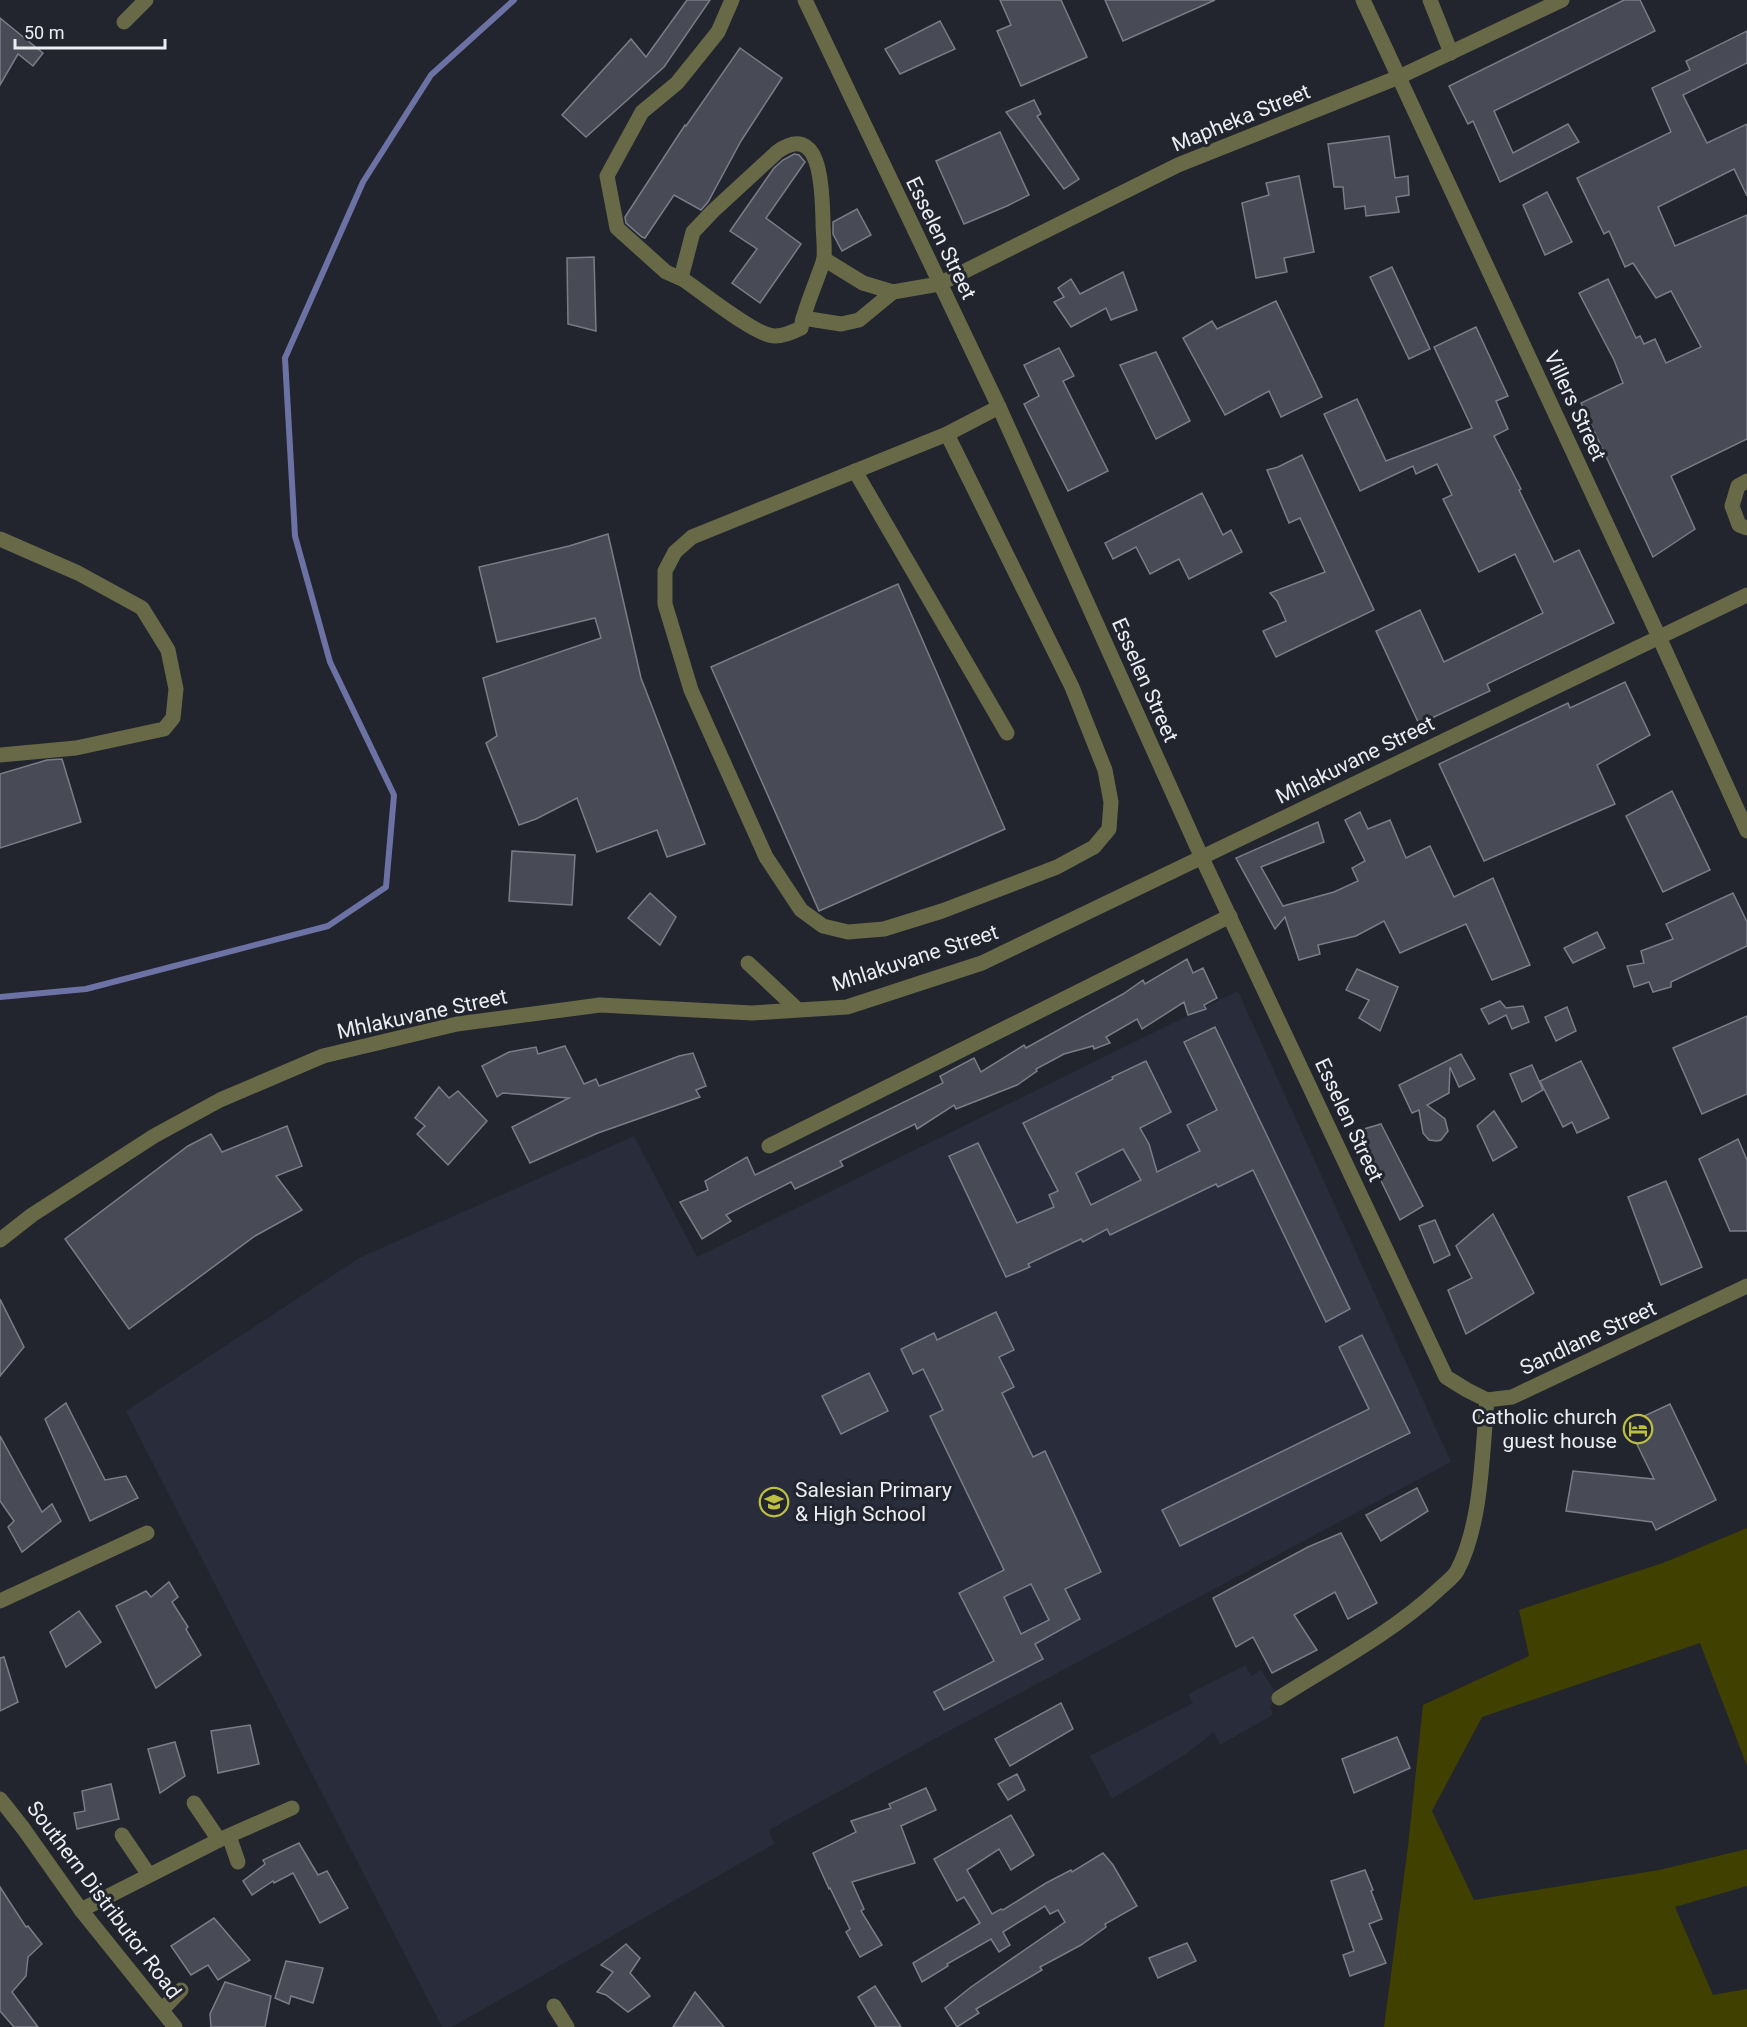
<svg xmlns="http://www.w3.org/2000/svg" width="1747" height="2027" font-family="Roboto,sans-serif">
<rect width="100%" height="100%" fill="#22242e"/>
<g fill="#292c3b">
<polygon points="1238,991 1451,1462 927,1743 769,1830 774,1844 452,2027 442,2027 126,1411 359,1258 634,1136 697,1257"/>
<polygon points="1246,1665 1251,1676 1261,1670 1279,1698 1270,1706 1273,1715 1220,1745 1214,1732 1186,1754 1112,1799 1090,1756 1193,1703 1188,1694"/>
</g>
<polygon fill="#404000" points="1747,1528 1747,1766 1700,1643 1482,1717 1432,1811 1474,1900 1659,1870 1747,1849 1747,1886 1675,1907 1713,1995 1747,1989 1747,2027 1384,2027 1408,1846 1423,1705 1529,1656 1519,1610 1663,1563"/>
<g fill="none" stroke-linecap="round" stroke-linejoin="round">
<polyline stroke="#6d72a4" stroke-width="6" points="0,997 86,989 328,926 386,887 394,795 330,662 295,536 285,358 363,182 431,75 514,0"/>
</g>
<g fill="#484b55" stroke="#7a7d88" stroke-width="1.5" fill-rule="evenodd">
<polygon points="687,0 710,0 664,67 586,137 562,115 631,39 646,57"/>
<polygon points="1000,0 1061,0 1087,57 1021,86 997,31 1011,25"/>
<polygon points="1105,0 1215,0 1123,41"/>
<polygon points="1624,0 1640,0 1655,31 1494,111 1513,153 1568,124 1579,142 1500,182 1473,121 1468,124 1449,86"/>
<polygon points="0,18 43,53 33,66 18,54 0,85"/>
<polygon points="940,21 955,49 900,74 885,49"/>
<polygon points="1747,31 1747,63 1683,95 1707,143 1747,124 1747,196 1734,169 1658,207 1675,246 1747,215 1747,439 1671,476 1695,529 1653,557 1581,403 1623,383 1614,360 1579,293 1608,279 1636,338 1640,336 1644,344 1655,339 1666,363 1701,347 1671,291 1656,298 1633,263 1625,267 1609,231 1604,234 1577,178 1671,132 1652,88 1690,70 1686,61"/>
<polygon points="740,48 782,78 741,141 708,202 701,210 674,195 645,238 642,237 626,223 625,217 685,125 686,126"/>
<polygon points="1034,100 1041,114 1037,116 1079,179 1064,189 1006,112"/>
<polygon points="1000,132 1029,195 1007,206 964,224 936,161"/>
<polygon points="1389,136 1395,178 1408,176 1409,195 1396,197 1399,212 1366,216 1365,206 1345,209 1343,187 1334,187 1328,144"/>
<polygon points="794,154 799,155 805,162 766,218 801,244 760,303 732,283 757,249 730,231 774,168 783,160"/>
<polygon points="1299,176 1314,252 1284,258 1287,272 1256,278 1242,203 1269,195 1266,183"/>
<polygon points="1547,192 1572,242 1545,255 1523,205"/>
<polygon points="857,209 871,235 842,251 833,234 833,222"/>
<polygon points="594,257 596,331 568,324 567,258"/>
<polygon points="1392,267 1430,349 1409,359 1370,277"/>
<polygon points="1123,272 1137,310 1111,320 1106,308 1071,327 1054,302 1064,297 1058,288 1071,279 1080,294"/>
<polygon points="1276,301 1322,397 1281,417 1269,391 1225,415 1183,338 1212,321 1217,329"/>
<polygon points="1476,327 1508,396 1496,401 1508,429 1494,436 1521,489 1519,490 1554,562 1579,550 1614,623 1487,684 1490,691 1419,724 1376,631 1420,610 1444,662 1543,613 1515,554 1479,572 1443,499 1452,495 1437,464 1416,474 1413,466 1360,491 1324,414 1357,399 1386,461 1472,428 1434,347"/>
<polygon points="1059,348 1074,376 1063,381 1108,471 1068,491 1024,404 1039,396 1024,365"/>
<polygon points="1156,352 1190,421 1156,439 1120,365"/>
<polygon points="1302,455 1374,610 1276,657 1263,631 1286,621 1277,601 1270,593 1325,572 1300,518 1289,523 1267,470 1278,467"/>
<polygon points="1202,493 1223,535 1231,530 1242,552 1189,579 1179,559 1150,574 1136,547 1113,559 1105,543"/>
<polygon points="608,534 641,678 705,844 667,857 657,830 597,852 577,798 536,819 519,825 486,743 497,736 483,678 601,638 595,618 497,642 479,567 569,546"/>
<polygon points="898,584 1005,829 819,911 711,667"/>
<polygon points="1625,682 1650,735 1597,765 1615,804 1484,861 1439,764 1568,703 1570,708"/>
<polygon points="62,759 81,822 0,848 0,774 47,760"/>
<polygon points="1672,791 1710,870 1663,892 1626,816"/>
<polygon points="1360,812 1368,829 1390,820 1406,858 1430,846 1454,897 1493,878 1530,965 1492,980 1466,924 1400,953 1384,921 1356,936 1318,945 1320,954 1299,960 1285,917 1275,929 1236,858 1318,822 1324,842 1261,867 1283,906 1334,892 1358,881 1352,868 1365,861 1345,820"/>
<polygon points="512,851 575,855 572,905 509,901"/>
<polygon points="650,893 676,917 660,945 628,918"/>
<polygon points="1733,893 1747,922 1747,946 1671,982 1671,987 1653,992 1649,982 1634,987 1627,966 1644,963 1641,951 1673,939 1666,924"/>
<polygon points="1597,932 1605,948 1573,963 1564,948"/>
<polygon points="1187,959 1193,973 1203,968 1217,998 1204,1005 1206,1009 1188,1015 1184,1002 1142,1029 1137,1019 1106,1037 1110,1043 1094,1049 1093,1046 1064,1054 1036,1069 1037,1071 1017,1085 956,1109 954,1105 917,1129 915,1124 840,1161 843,1166 795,1189 791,1182 726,1215 731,1221 702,1239 680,1202 708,1190 705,1181 747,1157 755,1175 943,1083 940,1076 974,1058 981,1072 1024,1045 1026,1048 1123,994 1143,980 1145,984"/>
<polygon points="1357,969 1398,987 1380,1031 1359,1018 1369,1000 1346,990"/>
<polygon points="1500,1001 1506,1008 1523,1006 1529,1022 1512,1029 1506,1015 1489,1024 1481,1009"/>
<polygon points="1567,1007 1576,1031 1556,1041 1545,1017"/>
<polygon points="1747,1016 1747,1094 1702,1114 1673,1048"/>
<path d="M1215,1027L1350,1309L1326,1322L1253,1170L1218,1187L1216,1184L1110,1235L1107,1229L1083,1242L1081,1239L1028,1264L1030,1267L1006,1277L949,1156L978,1143L1017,1223L1054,1207L1049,1195L1058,1191L1023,1123L1113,1079L1112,1077L1146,1061L1171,1112L1140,1128L1149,1144L1157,1172L1200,1151L1187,1125L1217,1110L1184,1042ZM1123,1149L1141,1180L1091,1205L1076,1173Z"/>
<polygon points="565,1046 584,1084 596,1079 599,1086 679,1056 693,1053 706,1086 696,1090 700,1097 598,1133 530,1163 512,1127 569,1098 503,1093 497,1097 482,1066 509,1052 536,1047 538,1054"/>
<polygon points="1461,1054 1475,1079 1459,1087 1450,1067 1449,1093 1427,1105 1445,1119 1448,1131 1441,1140 1437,1141 1429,1140 1423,1133 1419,1110 1412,1113 1399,1085"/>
<polygon points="1581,1061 1609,1118 1577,1133 1572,1122 1563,1127 1540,1081"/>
<polygon points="1532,1065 1543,1090 1522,1102 1510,1074"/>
<polygon points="439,1087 449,1098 458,1091 487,1121 448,1165 417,1134 425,1126 415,1118"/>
<polygon points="1494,1111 1517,1147 1493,1161 1477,1126"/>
<polygon points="1381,1124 1423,1206 1400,1220 1357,1131"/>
<polygon points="287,1126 302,1166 276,1176 302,1210 255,1236 129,1329 65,1239 188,1146 211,1134 222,1152"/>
<polygon points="1738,1139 1747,1160 1747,1231 1730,1231 1699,1159"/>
<polygon points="1666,1181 1702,1267 1661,1285 1628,1197"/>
<polygon points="1493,1214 1534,1293 1466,1334 1448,1290 1472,1278 1456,1246"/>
<polygon points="1435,1220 1450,1255 1434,1263 1419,1226"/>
<polygon points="0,1299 24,1347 0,1376"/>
<path d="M996,1312L1014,1350L999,1357L1014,1387L1002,1393L1033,1457L1045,1451L1101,1572L1065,1589L1080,1619L1035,1644L1043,1659L944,1710L934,1692L994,1661L959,1593L1004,1570L930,1416L943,1410L923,1369L913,1374L901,1349L934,1333L937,1340ZM1031,1584L1049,1620L1021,1634L1004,1597Z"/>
<polygon points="1362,1335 1410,1433 1180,1546 1162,1510 1369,1409 1339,1347"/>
<polygon points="869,1373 888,1411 841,1434 822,1396"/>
<polygon points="66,1403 105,1480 126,1476 138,1498 90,1521 45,1419"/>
<polygon points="1670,1404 1716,1500 1656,1530 1652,1522 1566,1511 1573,1471 1654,1479 1627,1424"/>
<polygon points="0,1436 42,1512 52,1504 61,1521 22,1552 8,1527 14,1521 0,1501"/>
<polygon points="1417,1488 1428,1511 1381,1541 1366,1515"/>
<polygon points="1341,1533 1377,1603 1348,1619 1335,1592 1294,1615 1317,1650 1272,1673 1253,1637 1236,1647 1213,1598 1308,1547"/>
<polygon points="169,1582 178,1597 172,1602 188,1627 186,1629 201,1655 156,1688 116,1606 146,1591 151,1597"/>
<polygon points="79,1611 101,1642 66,1667 50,1632"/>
<polygon points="4,1657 18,1702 0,1711 0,1658"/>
<polygon points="1061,1703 1073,1729 1010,1766 995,1739"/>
<polygon points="250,1725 259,1764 218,1773 211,1731"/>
<polygon points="1397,1737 1410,1768 1354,1793 1342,1759"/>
<polygon points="175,1742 185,1776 160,1793 148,1749"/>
<polygon points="1017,1774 1025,1790 1008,1800 998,1784"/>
<polygon points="111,1784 119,1819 77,1829 74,1813 85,1811 82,1791"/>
<polygon points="926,1788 936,1810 901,1826 915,1863 852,1882 864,1909 861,1911 882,1945 860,1957 846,1932 850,1929 830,1888 829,1889 813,1853 856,1832 851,1821 891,1808 889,1804"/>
<polygon points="1011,1815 1034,1855 1011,1870 999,1849 967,1870 992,1914 1001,1909 1003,1910 1046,1883 1071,1870 1072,1872 1103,1853 1113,1865 1137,1906 1105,1924 1106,1927 1081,1945 1040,1967 1042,1970 976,2009 979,2013 957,2027 945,2008 971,1987 1065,1922 1058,1910 1050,1914 1045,1906 1003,1932 1010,1945 999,1952 991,1939 947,1964 948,1966 922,1982 913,1963 980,1923 964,1897 957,1901 934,1859"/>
<polygon points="299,1843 318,1875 327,1871 348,1908 320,1923 293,1873 274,1883 273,1881 252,1895 243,1881 265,1864 263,1860"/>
<polygon points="1365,1870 1373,1890 1371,1891 1382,1919 1369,1924 1386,1963 1350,1976 1343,1955 1354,1951 1331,1881"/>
<polygon points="0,1887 26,1927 28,1926 42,1944 28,1957 26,1976 12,1992 38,2027 14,2027 0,2011"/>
<polygon points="214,1918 250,1960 218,1980 208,1965 191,1975 171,1946"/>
<polygon points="1187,1943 1196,1961 1158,1978 1149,1958"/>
<polygon points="626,1944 640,1958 630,1973 650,1996 628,2012 606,1995 597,1992 613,1972 601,1965"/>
<polygon points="286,1961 323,1968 313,2003 291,1996 289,2004 275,1998"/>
<polygon points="225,1982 271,1996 265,2027 211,2027 210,2014"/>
<polygon points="875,1986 901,2027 876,2027 858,1997"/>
<polygon points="695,1992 724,2027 673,2027"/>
</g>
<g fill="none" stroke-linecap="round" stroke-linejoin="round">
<g stroke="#686947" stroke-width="15">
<polyline points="805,0 999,407 1202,858 1446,1377 1467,1390 1487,1400 1512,1397 1747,1286"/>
<polyline points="1363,0 1659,637 1747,831"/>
<polyline points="1430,0 1451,53"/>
<polyline points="124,22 146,0"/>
<polyline points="824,259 863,283 893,292 939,284 1178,165 1399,77 1562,0"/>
<path d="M684,280C702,292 757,337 775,336C784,336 793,332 801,328C804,310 812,293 818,276C820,270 823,264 824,258C825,246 823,233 823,221C822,195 823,119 777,152L713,211L693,232L681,278L684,280L666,272L617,228L607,176L642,112L677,83L718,32L732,0"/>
<polyline points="803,318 841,324 859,320 893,292"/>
<polyline points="947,434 1072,687 1105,770 1111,802 1109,829 1094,847 1057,867 942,911 884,929 848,932 823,926 801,910 766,857 691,690 665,604 665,571 675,552 692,537 947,434 999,407"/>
<polyline points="855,471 1007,733"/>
<polyline points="1747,481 1738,486 1732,506 1739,525 1747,528"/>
<polyline points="0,539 78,573 142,608 168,650 176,689 173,718 164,729 76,748 0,755"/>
<polyline points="748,963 797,1009"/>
<polyline points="769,1146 1230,916"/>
<polyline points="0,1240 32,1215 154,1136 220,1100 323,1056 457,1024 600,1005 752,1013 847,1007 982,963 1747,595"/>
<polyline points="0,1601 147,1533"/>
<path d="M1279,1698C1331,1665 1393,1632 1438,1590C1444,1584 1453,1578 1457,1571C1482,1524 1482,1453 1487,1400"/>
<polyline points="0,1799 23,1828 81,1910 175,2027"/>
<polyline points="194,1803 219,1840"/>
<polyline points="122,1835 149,1875"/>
<polyline points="229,1836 238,1862"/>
<polyline points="81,1910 219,1840 292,1808"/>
<polyline points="554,2006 567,2027"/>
<polyline points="162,2010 181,1990"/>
</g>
</g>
<defs>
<g id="hotel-ring" transform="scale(1.5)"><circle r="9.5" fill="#22242e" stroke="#bdbf43" stroke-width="1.5"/><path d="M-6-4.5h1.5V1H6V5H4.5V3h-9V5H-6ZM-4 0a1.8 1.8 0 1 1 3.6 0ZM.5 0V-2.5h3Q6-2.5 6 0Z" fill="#bdbf43"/></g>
<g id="school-ring" transform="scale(1.5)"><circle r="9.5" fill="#22242e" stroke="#bdbf43" stroke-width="1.5"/><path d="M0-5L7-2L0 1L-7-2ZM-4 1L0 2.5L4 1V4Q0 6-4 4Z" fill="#bdbf43"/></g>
</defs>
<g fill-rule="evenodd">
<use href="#hotel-ring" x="1638" y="1429"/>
<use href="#school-ring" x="774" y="1502"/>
</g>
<g text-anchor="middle" stroke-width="6" stroke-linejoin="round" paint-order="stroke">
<g font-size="21" fill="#ecedf4" stroke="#22242e">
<text transform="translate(1241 118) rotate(-22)" y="7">Mapheka Street</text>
<text transform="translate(941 238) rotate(64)" y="7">Esselen Street</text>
<text transform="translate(1575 406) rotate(65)" y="7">Villers Street</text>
<text transform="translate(1145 680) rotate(66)" y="7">Esselen Street</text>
<text transform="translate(1355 760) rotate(-26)" y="7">Mhlakuvane Street</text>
<text transform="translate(915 958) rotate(-18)" y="7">Mhlakuvane Street</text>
<text transform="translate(422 1014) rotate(-12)" y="7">Mhlakuvane Street</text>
<text transform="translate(1349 1120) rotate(65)" y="7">Esselen Street</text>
<text transform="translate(1588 1338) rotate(-25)" y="7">Sandlane Street</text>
<text transform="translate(104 1900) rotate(53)" y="7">Southern Distributor Road</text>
</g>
<g font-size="21" fill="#ecedf4" stroke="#22242e" text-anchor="end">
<text x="1617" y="1424">Catholic church<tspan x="1617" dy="24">guest house</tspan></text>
<text x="795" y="1497" text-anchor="start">Salesian Primary<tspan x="795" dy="24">&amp; High School</tspan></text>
</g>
</g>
<path d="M15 39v9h150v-9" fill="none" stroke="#ecedf4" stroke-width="3"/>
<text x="24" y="39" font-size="18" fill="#ecedf4" stroke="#22242e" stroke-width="4.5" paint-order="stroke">50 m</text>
</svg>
